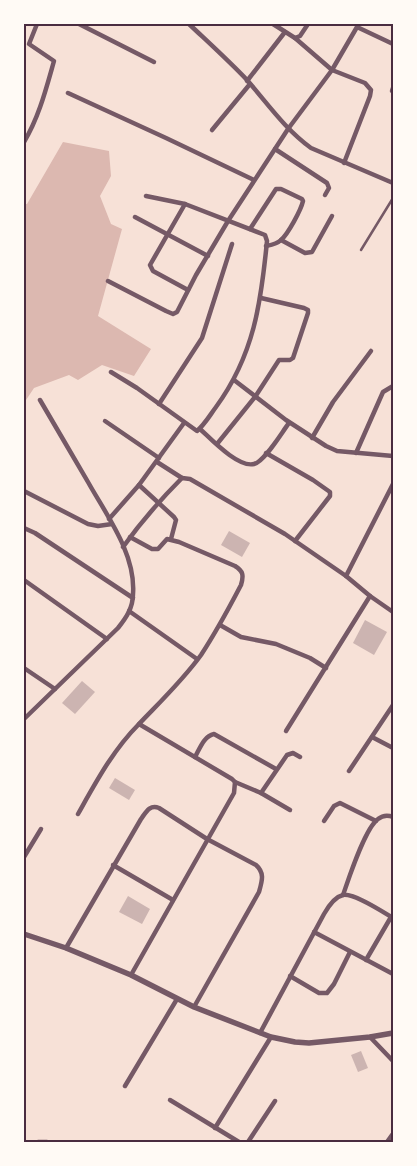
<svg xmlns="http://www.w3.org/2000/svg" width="417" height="1166" font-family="'IBM Plex Serif',serif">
<rect width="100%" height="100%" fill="#f7e1d7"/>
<polygon fill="#dcb8b0" points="63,142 109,151 111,176 100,196 111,224 122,229 98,316 151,349 134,376 102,365 78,380 69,375 34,388 24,403 24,204 27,204"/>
<g fill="#ccb4b1">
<polygon points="229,531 250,543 242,557 221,545"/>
<polygon points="365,620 387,632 374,655 353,643"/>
<polygon points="82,681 95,692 75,714 62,703"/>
<polygon points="115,778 135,790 129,800 109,788"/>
<polygon points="128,896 150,909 142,924 119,912"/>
<polygon points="361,1051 368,1068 358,1072 351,1055"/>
</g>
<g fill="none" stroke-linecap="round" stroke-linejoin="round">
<polyline stroke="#755966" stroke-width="2.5" points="361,250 393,198"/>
<g stroke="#755966" stroke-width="4.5">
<polyline points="79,24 154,62"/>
<path d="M189,24C208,42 229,61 247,80C268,104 285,129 311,148L393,183"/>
<polyline points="273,24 295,38 300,36 308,24"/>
<polyline points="295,38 332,70 365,83 371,90 370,96 344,163"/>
<polyline points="247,81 285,32"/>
<polyline points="392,91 393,88"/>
<polyline points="68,93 166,138 254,180"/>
<polyline points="212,130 250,84"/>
<path d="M24,142C39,117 46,89 54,61L29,44L37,24"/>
<polyline points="275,149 327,183 329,188 325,195"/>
<polyline points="185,204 150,265 153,271 188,290"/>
<polyline points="135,217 208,256"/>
<path d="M250,229L276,189H281L302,199L303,201C301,210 288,234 281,240C277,244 271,245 266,246"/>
<polyline points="281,240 305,253 312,252 332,216"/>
<polyline points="108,281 166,311 173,314 177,312 196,275 228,221 288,129 332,70 357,27 393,44"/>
<path d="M111,372L137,388L197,431C205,424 210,415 216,407C254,355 261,303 267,241L265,235L185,204L146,196"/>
<polyline points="234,380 286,420 326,446 337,451 393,456"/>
<polyline points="159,404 202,338 232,244"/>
<polyline points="105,421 159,458"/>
<path d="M200,429C211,439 238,468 254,464C265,461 282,432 289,423"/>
<polyline points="312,438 333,402 371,351"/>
<polyline points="217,444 255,397 279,360 290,360 293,358 308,313 308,310 304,308 261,298"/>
<polyline points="266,453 313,480 330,492 330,496 295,541"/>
<polyline points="356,453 383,392 393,386"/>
<polyline points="157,462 182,478"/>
<polyline points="139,485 174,517 176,520 171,539"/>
<polyline points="24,491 88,524 98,526 112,524"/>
<polyline points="109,519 139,485 184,423"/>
<polyline points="24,528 35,533 133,598"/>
<path d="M130,537L152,549H158L167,539L179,542L235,566C243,571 244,575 241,585C229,608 216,632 201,655C183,680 160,702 139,724L232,779L235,782L234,793L131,975"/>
<path d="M123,547C141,522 160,500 182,478L190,479L285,534L346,576L370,596L393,612"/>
<polyline points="346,576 393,484"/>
<polyline points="24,580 107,639"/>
<polyline points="129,611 197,659"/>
<polyline points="220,625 241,637 276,644 310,658 326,668"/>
<polyline points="24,668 55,689"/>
<path d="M24,719L118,628C126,618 133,608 133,594C136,554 107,516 88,482C72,455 56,427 40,400"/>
<polyline points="286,731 370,596"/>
<polyline points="372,737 393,748"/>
<path d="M195,757C200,748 204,736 214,734L276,769"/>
<polyline points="349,771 393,705"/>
<polyline points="235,782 261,793 287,755 293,753 300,757"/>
<polyline points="261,793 290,810"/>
<path d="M78,814C96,782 113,750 139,724"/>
<polyline points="324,821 334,806 340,803 376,821"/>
<polyline points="24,857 41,829"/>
<polyline points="113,865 173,900"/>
<path d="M343,895C349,878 365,828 378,819C383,815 388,815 393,817"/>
<polyline points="314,932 393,974"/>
<path d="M66,948L141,819C146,812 150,804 159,808L207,839L256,865C265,873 262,881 259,892L194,1007"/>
<polyline points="366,960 391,917"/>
<polyline points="290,976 319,993 327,993 334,984 350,952"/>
<path d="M260,1033L324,914C328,907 334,897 343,895C354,893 383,912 393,918"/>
<polyline points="370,1037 393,1061"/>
<polyline points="125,1086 177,999"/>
<polyline points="170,1100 239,1142"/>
<polyline points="215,1128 271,1037"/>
<polyline points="38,1142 47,1142"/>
<polyline points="248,1142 275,1101"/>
<polyline points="387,1142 392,1135 393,1136"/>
</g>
<polyline stroke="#755966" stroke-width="5.5" points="24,934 66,948 131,975 194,1007 271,1037 295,1042 309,1043 370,1037 393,1033"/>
</g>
<rect width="417" height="1166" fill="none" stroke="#fffaf5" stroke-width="50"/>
<rect x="25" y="25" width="367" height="1116" fill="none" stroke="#4a2c40" stroke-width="2"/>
</svg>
